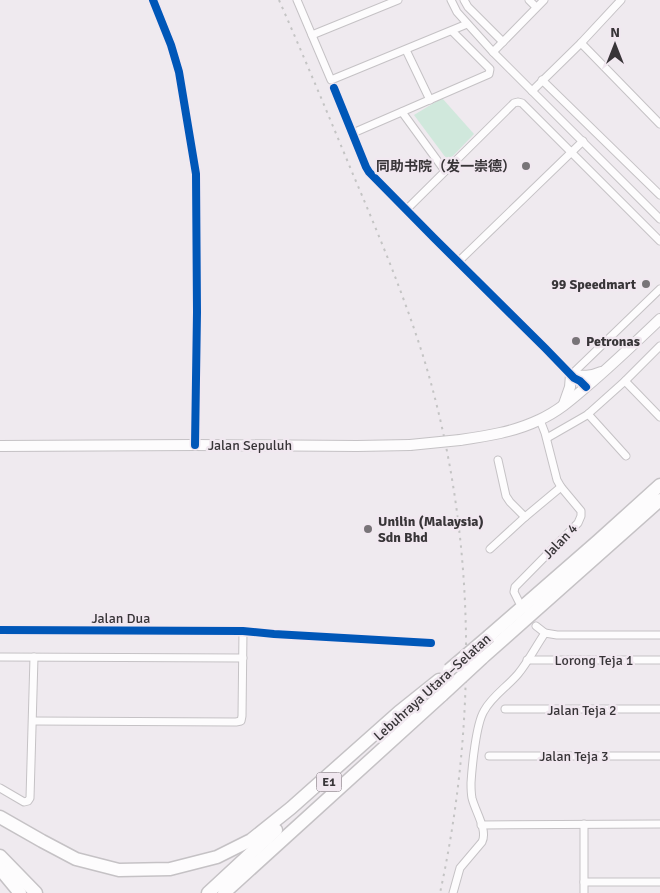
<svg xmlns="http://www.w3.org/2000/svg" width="660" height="893" font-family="Signika,'Noto Sans SC',sans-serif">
<rect width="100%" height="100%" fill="#efeaef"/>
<polygon fill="#d0e8dc" points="442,98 474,134 450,159 446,158 414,115"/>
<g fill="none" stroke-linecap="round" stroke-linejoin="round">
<g stroke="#c5c2c5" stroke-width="9">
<g id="minor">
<polyline points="153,0 171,45 179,72 196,174 197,312 195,445"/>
<polyline points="297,0 331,80 467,24"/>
<polyline points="451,0 457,12 493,52 660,219"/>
<polyline points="464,0 468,7 503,42"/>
<polyline points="529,0 536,7"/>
<polyline points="312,35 398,0"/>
<polyline points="581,43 660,124"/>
<polyline points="406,50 430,100"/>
<polyline points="493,52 544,0"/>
<polyline points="542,80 660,195"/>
<polyline points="334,88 366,167 369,172 434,238 545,348 574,378 580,381 586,387"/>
<polyline points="532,91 581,43 621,0"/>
<polyline points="402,112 445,171"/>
<polyline points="353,133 489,74 490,69 452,31"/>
<polyline points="406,210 514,103 518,102 522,103 660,241"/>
<polyline points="458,262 583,141"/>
<polyline points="571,375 660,289"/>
<polyline points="625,381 660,417"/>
<polyline points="588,414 626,456"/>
<polyline points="547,438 587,415 625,381 660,346"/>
<polyline points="498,460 506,496 510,502 525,517"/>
<polyline points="490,549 525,517 561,487"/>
<polyline points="519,602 514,592 515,587 578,523 581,516 581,511 561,487 557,480 545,433 540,420"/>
<polyline points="536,626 545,633 557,635 660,635"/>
<polyline points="0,630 243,631 274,634 431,643"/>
<polyline points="0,657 243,658"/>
<polyline points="527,660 660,660"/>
<polyline points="505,709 660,709"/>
<polyline points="33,721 236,722 241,721 242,716 243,631"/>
<polyline points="489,756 660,756"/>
<polyline points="0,788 24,802 28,801 30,798 34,657"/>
<polyline points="481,825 660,824"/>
<polyline points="584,882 660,882"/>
<path d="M453,893L460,868L482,842C488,830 475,811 472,798C471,793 471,788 471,783C472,767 476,724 484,711C492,696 507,687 518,674C528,662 536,646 545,633"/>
<polyline points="584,893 584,824"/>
</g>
</g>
<g stroke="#c5c2c5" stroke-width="12">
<g id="secondary">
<path d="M564,404L570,387L571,375C582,376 590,377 601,372"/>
<path d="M460,440C487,436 514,432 539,420C557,412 571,400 586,387C612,365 636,342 660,319"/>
<polyline points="0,446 195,445 357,446 410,445"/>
</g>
</g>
<g stroke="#c5c2c5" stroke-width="15">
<g id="motorway">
<polyline points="489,636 598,541 660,485"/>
<polyline points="482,658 660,500"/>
<polyline points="0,817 42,841 76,859 119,870 170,869 217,857 251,840 291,808 399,712 439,680"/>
<polyline points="0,856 36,893"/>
<polyline points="0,869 20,893"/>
<polyline points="208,893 276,830"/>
<polyline points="224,893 442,695"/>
</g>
</g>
<use href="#minor" stroke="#fdfcfd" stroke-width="7"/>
<use href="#secondary" stroke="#fdfcfd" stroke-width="10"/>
<use href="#motorway" stroke="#fdfcfd" stroke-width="12"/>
<path stroke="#c4c4c4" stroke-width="2" stroke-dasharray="2.5 5" stroke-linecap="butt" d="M279,0C304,57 328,114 352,172C378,233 404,295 424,359C476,530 478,718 440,893"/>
<g stroke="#c5c2c5" stroke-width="12" stroke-linecap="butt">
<polyline id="secondary-bridge" points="410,445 460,440"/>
</g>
<g stroke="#c5c2c5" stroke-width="15" stroke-linecap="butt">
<g id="motorway-bridge">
<polyline points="449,670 489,636"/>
<polyline points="442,695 482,658"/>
</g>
</g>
<use href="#secondary-bridge" stroke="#fdfcfd" stroke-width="10"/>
<use href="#motorway-bridge" stroke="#fdfcfd" stroke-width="12"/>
<g stroke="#f1e8f0" stroke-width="11">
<g id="cycleway">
<polyline points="153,0 171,45 179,72 196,174 197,312 195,445"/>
<polyline points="334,88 366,167 369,172 434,238 545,348 574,378 580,381 586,387"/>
<polyline points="0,630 243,631 274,634 431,643"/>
</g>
</g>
<use href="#cycleway" stroke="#0057b8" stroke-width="8"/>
</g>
<g fill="#787478" stroke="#f1e8f0" stroke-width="2">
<circle cx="526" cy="166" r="5"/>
<circle cx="646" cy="284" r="5"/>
<circle cx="576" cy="341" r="5"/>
<circle cx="368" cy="529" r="5"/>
</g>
<g text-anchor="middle" stroke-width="5" stroke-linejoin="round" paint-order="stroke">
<rect fill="#f1e8f0" stroke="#706b6f" stroke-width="1" x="316.5" y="772.5" width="25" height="19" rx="4"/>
<g font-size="12" font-weight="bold" fill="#383538">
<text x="329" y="786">E1</text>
</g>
<g font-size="14" font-weight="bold" fill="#383538" stroke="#f1e8f0" text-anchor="end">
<text x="516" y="171">同助书院（发一崇德）</text>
<text x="636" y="289">99 Speedmart</text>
<text x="586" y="346" text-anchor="start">Petronas</text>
<text x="378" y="526" text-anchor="start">Unilin (Malaysia)<tspan x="378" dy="16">Sdn Bhd</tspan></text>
</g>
<g font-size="14" fill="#383538" stroke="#f1e8f0">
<text x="250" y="450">Jalan Sepuluh</text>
<text transform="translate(560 541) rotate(-46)" y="5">Jalan 4</text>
<text x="121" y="623">Jalan Dua</text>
<text x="594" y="665">Lorong Teja 1</text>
<text transform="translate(432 687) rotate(-42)" y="5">Lebuhraya Utara–Selatan</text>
<text x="582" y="715">Jalan Teja 2</text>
<text x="574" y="761">Jalan Teja 3</text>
</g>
</g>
<g transform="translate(615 45)" stroke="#f1e8f0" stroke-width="4" paint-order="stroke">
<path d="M0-4L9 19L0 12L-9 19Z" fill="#383538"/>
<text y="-8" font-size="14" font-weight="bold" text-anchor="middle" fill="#383538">N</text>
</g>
</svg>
